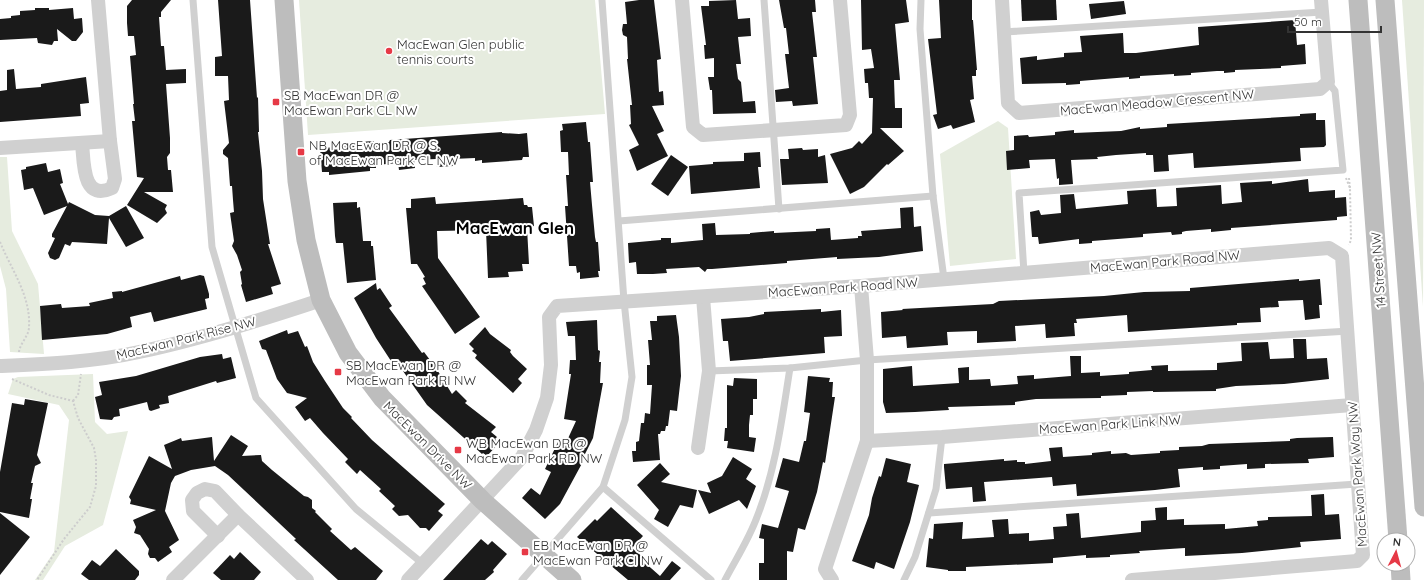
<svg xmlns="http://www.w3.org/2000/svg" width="1424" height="580" font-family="Quicksand,sans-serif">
<rect width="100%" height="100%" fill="#fff"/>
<g fill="#e6ecdf">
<polygon points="299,0 595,0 605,114 308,135"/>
<polygon points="1402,0 1424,0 1423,307"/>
<polygon points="998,121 1008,128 1016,259 950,266 940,154"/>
<polygon points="0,157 7,157 12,231 38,284 44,354 10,352 6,289 0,266"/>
<polygon points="93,374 95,422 107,434 128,431 103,525 65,546 43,580 35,580 54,552 69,420 59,405 8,394 13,379 18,377"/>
</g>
<g fill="#1a1a1a">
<polygon points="132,0 171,0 161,12 161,17 159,17 161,46 164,46 166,70 186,69 186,83 166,84 170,138 170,153 167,157 168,170 171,170 173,192 144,192 167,205 165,209 167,213 157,223 127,205 144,178 137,177 132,121 135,121 133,104 134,104 130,56 136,55 134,36 128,36 127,23 127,6"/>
<polygon points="218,0 250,0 257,98 258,97 259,132 258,132 262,171 263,199 270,244 268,244 281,284 271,287 273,294 246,302 241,285 242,284 240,272 242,270 237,255 232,246 234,241 230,213 234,212 233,200 232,186 230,186 228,158 223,154 223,150 229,143 224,101 229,100 228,76 215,76 215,57 222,56"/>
<polygon points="639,0 654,0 661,59 657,60 659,92 663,91 664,105 652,106 664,131 657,134 668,156 637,171 629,150 639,145 629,125 631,124 630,105 632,105 627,59 628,59 627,37 623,35 622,30 623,24 627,24 625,2"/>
<polygon points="736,0 738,19 750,18 751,36 738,37 741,64 736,64 738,79 741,82 743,102 755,101 756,113 713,114 712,90 710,90 708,77 714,77 714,58 705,59 704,45 706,45 701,6 709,6 709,1"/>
<polygon points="779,0 815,0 816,12 812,12 817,57 813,57 818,104 793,106 792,101 776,102 775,90 789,88 785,54 789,54 786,28 784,28"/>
<polygon points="861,0 906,0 909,22 895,24 900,80 894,80 895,108 902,108 902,128 880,128 904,151 888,165 887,164 864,187 850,194 830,154 852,148 859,141 862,144 872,133 873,98 869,98 868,83 865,83 864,69 874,68 871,49 862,50"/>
<polygon points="939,0 972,0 972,20 973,20 977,70 976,70 976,76 972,76 974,99 970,100 975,122 953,129 951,125 938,129 933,115 937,114 928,39 941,38"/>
<polygon points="1021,0 1056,0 1057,20 1022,21"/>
<polygon points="1124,1 1126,14 1091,19 1089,4"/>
<polygon points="35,8 49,8 49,10 73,8 74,19 82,18 83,32 76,41 72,41 57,29 58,41 54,41 52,45 38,43 37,38 0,40 0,19 11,18 11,16 20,15 20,11 35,10"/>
<polygon points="1295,20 1297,45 1305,44 1306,64 1281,66 1281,68 1235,70 1235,72 1224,73 1224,71 1217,71 1191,73 1191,75 1174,76 1174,74 1140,76 1140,78 1129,79 1129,77 1080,81 1080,84 1066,85 1066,83 1022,84 1020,58 1037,56 1037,60 1064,57 1064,53 1082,52 1080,36 1123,33 1124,53 1136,53 1199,45 1198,27"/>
<polygon points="14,69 16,89 41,87 41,84 86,77 89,103 80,104 81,116 0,122 0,91 7,90 7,70"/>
<polygon points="1316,113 1316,120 1325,120 1326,145 1324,147 1300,148 1301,161 1194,168 1193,153 1168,155 1169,171 1154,172 1153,155 1146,155 1146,153 1116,155 1097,157 1098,159 1071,160 1073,184 1059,185 1059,178 1057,179 1055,159 1029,160 1030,168 1007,170 1006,151 1014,150 1014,136 1028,135 1029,137 1055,135 1055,132 1074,130 1074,133 1121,131 1140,127 1140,129 1167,127 1167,124 1300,116 1300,114"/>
<polygon points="586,122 588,142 590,142 593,182 590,182 592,205 595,237 596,242 598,242 600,271 598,271 599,277 580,279 580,272 577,273 576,266 569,266 565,206 568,206 566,175 569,175 568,152 561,152 560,131 563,130 562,124"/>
<polygon points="502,132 502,133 519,134 527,133 529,157 523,157 522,160 482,163 482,160 475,161 475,158 452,159 453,166 437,167 436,159 414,160 415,168 399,170 398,163 376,165 376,168 370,168 370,171 329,175 329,172 322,172 320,148 341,147 345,145 345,143 374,141 374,143 389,142 390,140"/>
<polygon points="802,148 803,150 818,149 818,157 825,155 828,183 782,185 780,159 789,159 788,149"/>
<polygon points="760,152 761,167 758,167 760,188 691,194 689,166 713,164 713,162 744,161 744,153"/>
<polygon points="671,155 688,167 668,196 651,184"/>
<polygon points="46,163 48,172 60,169 63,183 60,184 68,204 69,202 95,215 109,216 126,206 144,238 126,247 109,218 107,244 72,242 70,246 65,244 59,258 55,260 50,258 48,253 55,238 52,237 52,234 67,206 44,215 33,188 24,190 21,170 26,169 26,167"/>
<polygon points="1308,179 1309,192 1335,190 1335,198 1346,197 1347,216 1337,217 1337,220 1231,228 1231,230 1211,232 1211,229 1186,231 1182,232 1182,234 1172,235 1171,232 1143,234 1143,237 1092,241 1092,243 1079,244 1079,239 1039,244 1038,237 1032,237 1030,212 1039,210 1041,215 1061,213 1060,195 1074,194 1076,209 1128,204 1127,191 1156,189 1157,207 1177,206 1176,188 1221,185 1222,204 1242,202 1240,183 1272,181 1272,184"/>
<polygon points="435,197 436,204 523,198 524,205 527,205 528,207 532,207 534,226 527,228 529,264 522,264 523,271 508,272 509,277 488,278 486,230 437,231 438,258 480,317 455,334 422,286 426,284 423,278 425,277 417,264 411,264 406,208 411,208 411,199"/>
<polygon points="357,202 357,208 360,207 363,241 371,241 371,246 373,246 376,280 347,283 343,243 336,243 335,236 333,203"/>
<polygon points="913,207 914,227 921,226 923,251 879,257 837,259 837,257 787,261 787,263 712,269 707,269 705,272 699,267 666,269 667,273 653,274 637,274 636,262 629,263 628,243 661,240 661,238 671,238 671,243 703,240 702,224 715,223 716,235 750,234 750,233 774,231 774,233 816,231 816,229 830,228 831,240 858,238 858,236 862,236 861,231 901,228 900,208"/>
<polygon points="200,275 204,276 209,294 209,298 205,299 207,309 154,322 151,312 130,317 132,327 107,334 42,340 40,306 61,304 62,308 90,306 89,303 113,298 112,292 122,291 122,292 180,276 181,280"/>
<polygon points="1299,279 1299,281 1320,279 1322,305 1319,305 1320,318 1305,320 1303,300 1278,301 1279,307 1260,308 1261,322 1237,323 1237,325 1128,332 1127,315 1076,319 1077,323 1074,323 1075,336 1046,338 1045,324 1015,326 1016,341 977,343 977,331 947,332 948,345 907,348 906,336 882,338 881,312 903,310 902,309 993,304 999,301 1104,296 1144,292 1190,291 1190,288"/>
<polygon points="376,283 377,290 380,288 392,306 389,308 422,353 424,352 436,368 452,394 456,390 467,401 465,403 496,427 491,432 497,437 495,439 499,443 487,456 483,453 482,454 427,405 398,364 396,365 391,361 376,338 354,298"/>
<polygon points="821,309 821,312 841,310 842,336 824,337 825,353 730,361 728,341 723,341 721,319 749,317 764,314 764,312"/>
<polygon points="676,315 679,337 681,376 677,411 670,410 668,426 666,426 665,431 661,431 660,434 658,434 660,460 633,462 632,451 636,451 636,442 639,441 641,423 644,423 645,413 650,414 652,385 647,385 647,365 650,365 648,340 652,340 650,321 657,321 657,316"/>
<polygon points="597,320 598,350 600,351 599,362 601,362 600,383 603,383 593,438 584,456 586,456 560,504 545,519 522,498 531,488 540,495 551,472 545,469 558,442 565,445 576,421 564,419 571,374 569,374 570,360 576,360 575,336 568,336 566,322"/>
<polygon points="485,327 490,334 511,350 510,352 513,356 527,369 518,379 522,383 513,393 475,358 477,355 472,351 474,349 469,344"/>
<polygon points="287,330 288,334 298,331 305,347 307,346 313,362 325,381 343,408 352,417 351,418 372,440 445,504 438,511 443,515 429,531 426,528 420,528 408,515 399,516 392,509 395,506 379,491 381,489 360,470 357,474 345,462 348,459 323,433 310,418 305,421 295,407 307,398 287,393 277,379 266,350 262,349 259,341"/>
<polygon points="1293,339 1306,339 1307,359 1327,358 1329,379 1284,384 1236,386 1216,389 1216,391 1153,392 1153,391 1127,392 1127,395 1101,396 1101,398 1036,399 1015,402 1015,405 948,407 949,410 915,412 886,413 883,402 883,369 912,366 913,386 959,383 958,368 969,367 969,380 990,379 991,386 1018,384 1017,376 1034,375 1034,379 1071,376 1070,356 1081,356 1081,373 1100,372 1100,376 1129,374 1129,372 1152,370 1151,366 1168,365 1168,371 1217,370 1217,363 1242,361 1241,343 1268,342 1270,359 1294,358"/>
<polygon points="222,354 223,359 231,357 236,378 217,383 216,381 168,396 169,403 159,405 160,408 151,411 149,410 147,402 119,409 120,416 114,417 112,420 100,419 95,397 102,395 99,382 136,376 200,357"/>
<polygon points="808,376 830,378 829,382 833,382 832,397 835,397 825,463 823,462 817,492 805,530 798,528 793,552 787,551 787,580 759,580 759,563 764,563 764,539 759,538 762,524 778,528 789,491 775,487 783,458 799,462 804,441 806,441 810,413 804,412"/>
<polygon points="734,378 757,379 757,399 753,399 753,415 750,415 749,425 749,437 756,438 754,452 727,448 728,441 724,441 725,428 727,428 727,385 733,386"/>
<polygon points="25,399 48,403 37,455 41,463 35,466 31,483 33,483 30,499 32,499 29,518 0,512 0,472 12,403 24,405"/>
<polygon points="231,435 248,446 242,456 261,455 262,461 272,470 304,496 308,497 312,500 312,508 316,511 315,512 332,529 330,531 351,550 355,547 383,571 376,580 338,580 304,549 294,540 296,539 228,475 215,466 191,470 175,476 171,483 165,511 179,540 169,547 172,552 158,562 155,558 150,558 148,554 149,549 140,535 134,533 136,527 133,520 156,510 130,504 131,500 129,497 149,456 172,469 164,445 181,438 182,441 212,437 214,461"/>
<polygon points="1333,437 1334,457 1308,459 1309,463 1265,464 1265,468 1247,469 1247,464 1220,466 1220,469 1203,470 1203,467 1178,469 1180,487 1155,490 1077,496 1076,484 1053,486 1052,477 984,482 986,501 973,502 972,487 946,489 944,467 944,464 1004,459 1004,461 1017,460 1017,462 1025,462 1025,464 1051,461 1049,448 1062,447 1063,457 1092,455 1092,453 1111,451 1111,454 1126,453 1131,455 1160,453 1160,451 1179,450 1179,447 1202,446 1209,444 1290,441 1290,439 1297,438"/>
<polygon points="733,457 752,469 746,479 756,486 747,509 739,500 709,514 698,490 711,493 707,483 722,476"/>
<polygon points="886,458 911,464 907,482 919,485 910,522 894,569 876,562 874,569 852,561 869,515 872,498 879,476 881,477"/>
<polygon points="660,463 670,474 661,482 697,490 693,508 680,505 668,527 654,519 659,510 637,485"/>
<polygon points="1324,494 1325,515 1339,514 1341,539 1300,542 1301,547 1242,553 1185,556 1185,548 1139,551 1140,553 1110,555 1110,557 1086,558 1086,555 1053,558 1053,563 966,567 966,571 948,571 948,570 926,567 929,538 933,539 934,524 963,522 962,539 994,537 992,520 1008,519 1009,534 1029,533 1029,541 1054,539 1053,527 1067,526 1066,514 1079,513 1081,538 1141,532 1141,521 1156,520 1155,508 1167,507 1167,520 1184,519 1184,525 1225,524 1225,529 1258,526 1257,521 1268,520 1268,517 1312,516 1311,495"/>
<polygon points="611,507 643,536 632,548 645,559 643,561 660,576 672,561 681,568 670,580 628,580 577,537 595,519 597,521"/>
<polygon points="0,513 30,537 0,575"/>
<polygon points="481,539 488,545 492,541 507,554 493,570 494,572 485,580 443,580"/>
<polygon points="116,549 139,571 139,575 135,580 89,580 81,574 92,560 100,566"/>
<polygon points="240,552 261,572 254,580 221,580 213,573 230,555 234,559"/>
</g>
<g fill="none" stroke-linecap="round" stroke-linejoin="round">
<g stroke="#cdcdcd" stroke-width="2" stroke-dasharray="2 2" stroke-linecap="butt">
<polyline points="1346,178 1350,188 1351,240 1349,245"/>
<polyline points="1349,178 1350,188"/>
<path d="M0,242C11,269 31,296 29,327C29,336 20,343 19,352"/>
<polyline points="12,379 49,395 73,401 78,418 94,448 96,460 96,486 90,507 64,539 37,580"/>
<polyline points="73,401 78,395 81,374"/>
</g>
<g stroke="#d0d0d0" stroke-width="7">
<polyline points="193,0 212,247 256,398 356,509 422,563"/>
<polyline points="764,0 779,209"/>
<polyline points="921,0 920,29 933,196 944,279"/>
<polyline points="1004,32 1322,12"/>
<polyline points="619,221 933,196"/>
<polyline points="1024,273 1019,193 1343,170 1335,91 1328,82"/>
<polyline points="709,371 790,368 867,360 1349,331"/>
<polyline points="603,487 711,580"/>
<polyline points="929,513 1357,484"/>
<polyline points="522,580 603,487 625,420 632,377 624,301 602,0"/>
<path d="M725,580C736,559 749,539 757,517C776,469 782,418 790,368"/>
<polyline points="904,580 915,557 936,489 942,437"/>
</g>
<g stroke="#d0d0d0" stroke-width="14">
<polyline points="682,0 693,127 703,135 846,125 850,115 840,0"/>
<polyline points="1002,0 1008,103 1019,113 1320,89 1328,82 1321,0"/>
<path d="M82,143C84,162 82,202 112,188L115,179L110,141"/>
<polyline points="0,148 110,141 98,0"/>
<path d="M0,366C46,364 94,362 139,352C201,339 261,320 321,300"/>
<polyline points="867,441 942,437 1352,405"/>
<polyline points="698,448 709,371 703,297"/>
<polyline points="218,536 193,511 192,500 197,493 205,489 215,491 238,515"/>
<polyline points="173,580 238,515 307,580"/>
<polyline points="408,580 522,457 536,430 547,398 551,365 549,317 557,306 861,286 1329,248 1342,256 1363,555 1357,561 1132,580"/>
<polyline points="832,580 825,569 867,441 867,360 861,286"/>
</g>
<g stroke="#bdbdbd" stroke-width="19">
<polyline points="284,0 297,181 306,240 321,300 348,353 382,398 483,501 572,580"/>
<polyline points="1358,0 1398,540"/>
<polyline points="1385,0 1424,507"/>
<polyline points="1400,564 1401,580"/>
</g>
</g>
<g fill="#e63946" stroke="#fff" stroke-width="1.5">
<circle cx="389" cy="51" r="4"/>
<rect x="272" y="98" width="8" height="8" rx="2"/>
<rect x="297" y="148" width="8" height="8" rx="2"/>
<rect x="334" y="368" width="8" height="8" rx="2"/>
<rect x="454" y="446" width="8" height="8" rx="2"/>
<rect x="521" y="548" width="8" height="8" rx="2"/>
</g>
<g text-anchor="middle" stroke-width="4" stroke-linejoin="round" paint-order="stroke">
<g font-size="13" fill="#333" stroke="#fff" text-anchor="start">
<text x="397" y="49">MacEwan Glen public<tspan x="397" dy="15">tennis courts</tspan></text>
<text x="284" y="100">SB MacEwan DR @<tspan x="284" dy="15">MacEwan Park CL NW</tspan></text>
<text x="309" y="150">NB MacEwan DR @ S.<tspan x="309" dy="15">of MacEwan Park CL NW</tspan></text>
<text x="346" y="370">SB MacEwan DR @<tspan x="346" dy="15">MacEwan Park RI NW</tspan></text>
<text x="466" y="448">WB MacEwan DR @<tspan x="466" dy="15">MacEwan Park RD NW</tspan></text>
<text x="533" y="550">EB MacEwan DR @<tspan x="533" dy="15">MacEwan Park CI NW</tspan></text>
</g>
<g font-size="13" fill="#333" stroke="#fff">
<text transform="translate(1157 102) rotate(-5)" y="5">MacEwan Meadow Crescent NW</text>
<text transform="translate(1165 261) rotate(-5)" y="5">MacEwan Park Road NW</text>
<text transform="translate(1378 270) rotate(-94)" y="5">14 Street NW</text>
<text transform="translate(843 287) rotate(-4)" y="5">MacEwan Park Road NW</text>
<text transform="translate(186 338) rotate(-14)" y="5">MacEwan Park Rise NW</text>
<text transform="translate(1110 424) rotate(-4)" y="5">MacEwan Park Link NW</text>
<text transform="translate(428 445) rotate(45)" y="5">MacEwan Drive NW</text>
<text transform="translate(1357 474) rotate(-94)" y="5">MacEwan Park Way NW</text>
</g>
<g font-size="17" font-weight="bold" fill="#000" stroke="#fff">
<text x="515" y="234">MacEwan Glen</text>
</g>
</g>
<g transform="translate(1396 552) rotate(6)"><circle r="19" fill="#ffffff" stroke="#adadad"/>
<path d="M0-3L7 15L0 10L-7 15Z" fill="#e63946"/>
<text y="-6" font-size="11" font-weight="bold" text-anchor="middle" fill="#333333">N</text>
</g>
<path d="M1288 26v6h93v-6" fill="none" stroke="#333333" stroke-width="2"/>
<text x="1294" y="26" font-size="12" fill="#333333" stroke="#ffffff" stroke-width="3" paint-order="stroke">50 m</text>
</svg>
